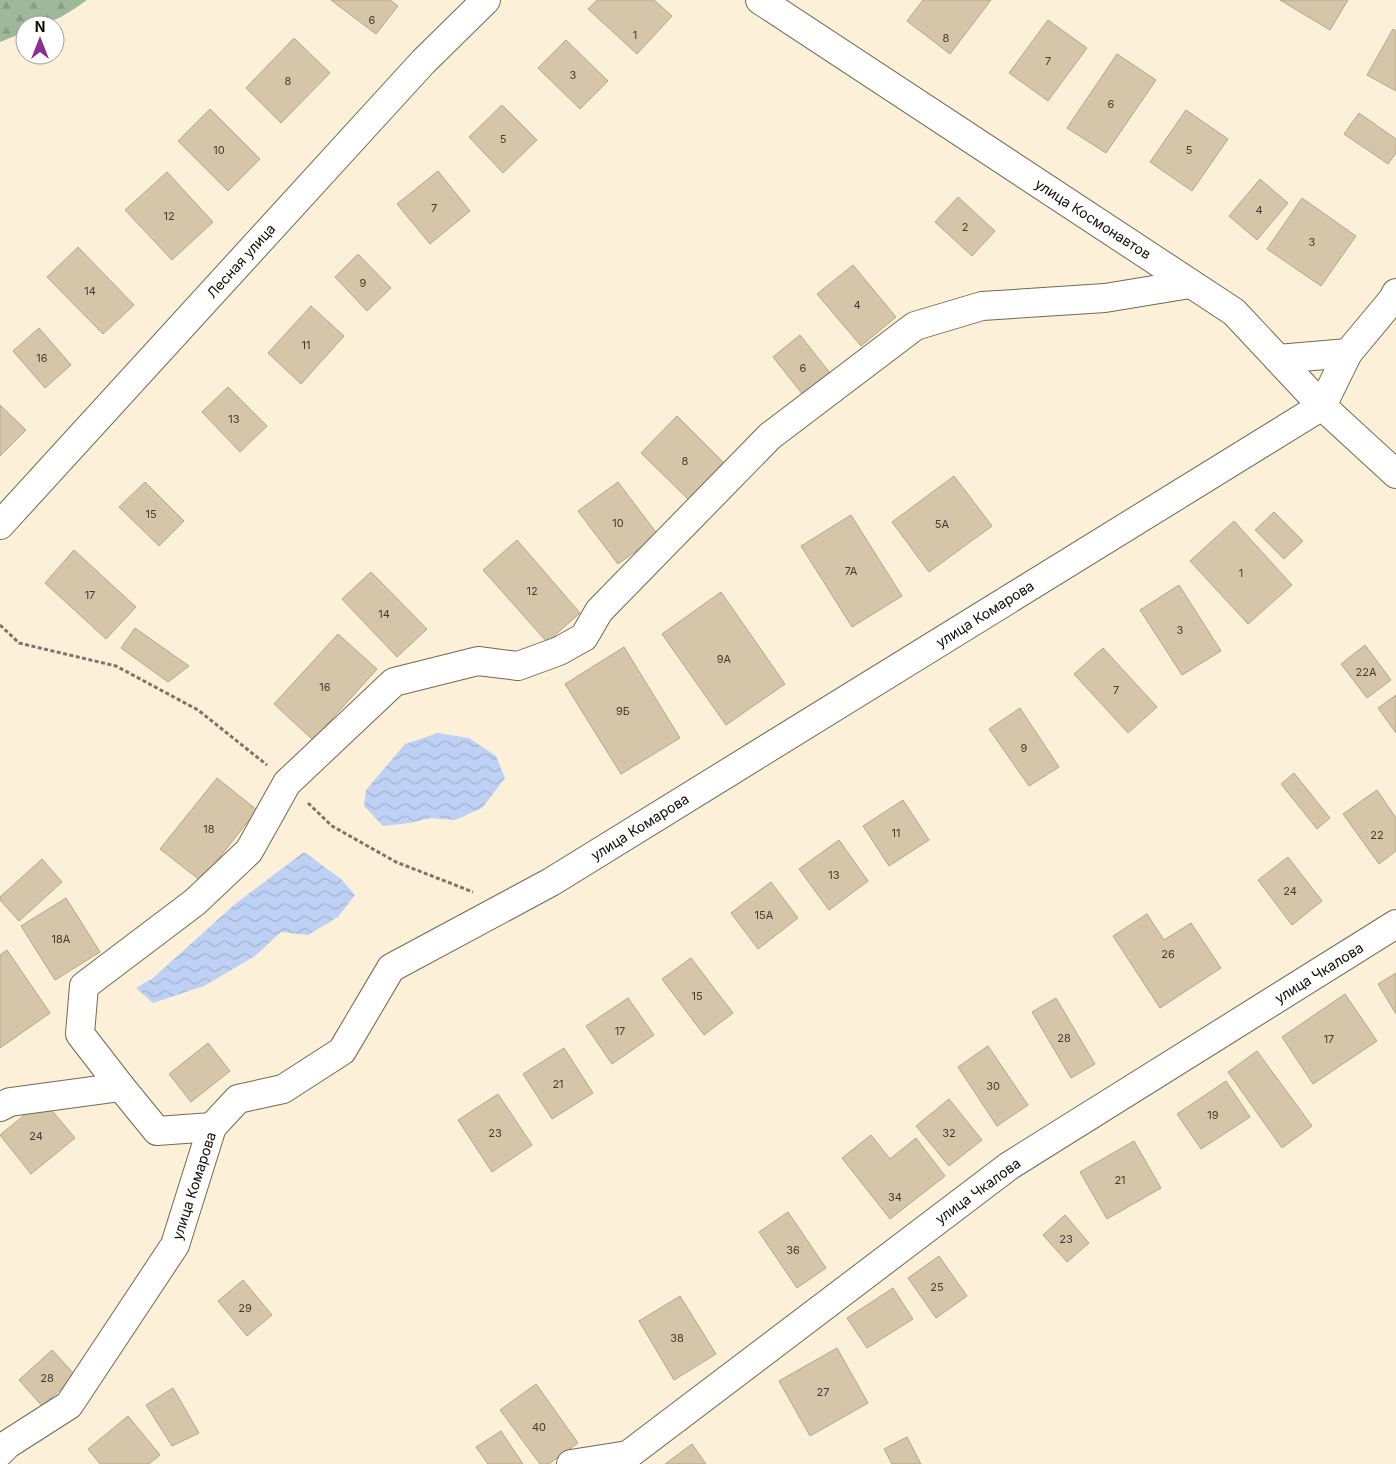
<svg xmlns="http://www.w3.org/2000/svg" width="1396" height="1464" font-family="Inter,sans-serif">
<defs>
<pattern id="forest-firs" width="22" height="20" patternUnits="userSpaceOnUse" patternTransform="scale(1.25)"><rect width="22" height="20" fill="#9eb99a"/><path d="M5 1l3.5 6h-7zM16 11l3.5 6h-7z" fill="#879e83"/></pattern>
<pattern id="water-waves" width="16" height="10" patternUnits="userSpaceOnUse" patternTransform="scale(1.25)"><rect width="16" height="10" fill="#bed1f4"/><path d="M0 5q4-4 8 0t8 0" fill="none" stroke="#a2b2d0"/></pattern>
</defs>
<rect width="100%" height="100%" fill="#fdf0d9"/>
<path fill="url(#forest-firs)" d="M0,0H87C65,15 53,25 25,25V32L0,42Z"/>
<g fill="url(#water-waves)">
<polygon points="438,733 469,738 496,756 505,778 482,808 455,820 431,818 409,823 383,826 364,806 366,790 405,744"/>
<polygon points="304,852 341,879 355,895 338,917 308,935 281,932 255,956 204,986 153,1003 136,988 153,978 235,904"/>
</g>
<g fill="#d5c6a9" stroke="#b5a68a">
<polygon points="331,0 390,0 398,6 376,34"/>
<polygon points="597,0 654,0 672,16 637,54 588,9"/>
<polygon points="923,0 991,0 950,54 907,21"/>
<polygon points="1280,0 1348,0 1330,30"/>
<polygon points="1048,20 1087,48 1048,101 1009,73"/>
<polygon points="1393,29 1396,31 1396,91 1367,75"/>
<polygon points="294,38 330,73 281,123 246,88"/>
<polygon points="566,40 608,81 580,109 538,68"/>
<polygon points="1117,54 1156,80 1106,153 1067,128"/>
<polygon points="502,105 537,140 503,173 469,137"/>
<polygon points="210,109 260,159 228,191 178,141"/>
<polygon points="1186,110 1228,139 1192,191 1150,162"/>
<polygon points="1359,113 1396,139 1396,153 1388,164 1344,134"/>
<polygon points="438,171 470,211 430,244 397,204"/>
<polygon points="167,172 213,222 172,260 125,210"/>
<polygon points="1260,179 1288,203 1257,240 1229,216"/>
<polygon points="958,197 995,231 972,256 935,222"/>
<polygon points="1302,198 1356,236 1321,286 1267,249"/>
<polygon points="78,247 134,305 103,334 47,277"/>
<polygon points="358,254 391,288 367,311 335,277"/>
<polygon points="853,265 896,317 861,346 817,294"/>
<polygon points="311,306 344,336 301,384 268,353"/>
<polygon points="39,328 71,365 45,388 13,351"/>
<polygon points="800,335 834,378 807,400 773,357"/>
<polygon points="228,387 267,426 240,452 202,412"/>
<polygon points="0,405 26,430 0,456"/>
<polygon points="677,416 730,469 694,505 641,453"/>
<polygon points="954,476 992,526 929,572 892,522"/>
<polygon points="145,482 184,521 159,546 119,507"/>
<polygon points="618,482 658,535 618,564 578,511"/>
<polygon points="1274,512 1303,541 1284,559 1255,530"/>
<polygon points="851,515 902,596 852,627 801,546"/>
<polygon points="1234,521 1292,585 1248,624 1190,561"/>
<polygon points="517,540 580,613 547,642 483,570"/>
<polygon points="74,550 136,607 106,639 45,583"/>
<polygon points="371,572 427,629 397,657 342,599"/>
<polygon points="1179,585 1221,651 1182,675 1140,610"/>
<polygon points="721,592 785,684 726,725 662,634"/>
<polygon points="135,628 189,666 168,682 121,648"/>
<polygon points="338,634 377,669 313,740 274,704"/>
<polygon points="1365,645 1391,680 1367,698 1341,664"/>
<polygon points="624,647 680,738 621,774 565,684"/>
<polygon points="1103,648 1157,707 1128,733 1074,674"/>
<polygon points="1396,695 1396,733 1378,708"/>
<polygon points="1020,708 1059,767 1029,786 989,729"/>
<polygon points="1294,773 1330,818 1317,829 1281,784"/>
<polygon points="217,778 257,810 201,881 160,849"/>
<polygon points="1377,790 1396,818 1396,851 1379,864 1343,814"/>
<polygon points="903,800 929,840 889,866 863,826"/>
<polygon points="839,840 868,881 829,910 799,869"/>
<polygon points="1288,857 1322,901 1292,925 1258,880"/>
<polygon points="42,859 62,882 19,921 0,900 0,897"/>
<polygon points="771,882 798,918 758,949 731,913"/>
<polygon points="66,898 100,952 55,980 21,926"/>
<polygon points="1147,914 1164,940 1191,923 1221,968 1160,1008 1113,936"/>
<polygon points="7,950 50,1013 0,1048 0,955"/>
<polygon points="691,958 733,1013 704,1035 662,979"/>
<polygon points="1396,973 1396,1014 1378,984"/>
<polygon points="1345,994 1377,1041 1313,1084 1282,1037"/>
<polygon points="628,998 654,1035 612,1064 586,1026"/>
<polygon points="1056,998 1095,1064 1071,1078 1032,1012"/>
<polygon points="208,1043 230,1071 191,1102 169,1074"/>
<polygon points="988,1046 1028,1105 997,1126 958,1067"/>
<polygon points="564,1048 593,1093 552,1119 523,1074"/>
<polygon points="1257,1051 1312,1126 1282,1148 1228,1072"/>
<polygon points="1226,1081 1250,1117 1201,1149 1177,1114"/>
<polygon points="498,1094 532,1145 492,1172 458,1120"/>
<polygon points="949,1099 982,1140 949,1166 916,1126"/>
<polygon points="43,1100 75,1138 31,1174 0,1135"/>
<polygon points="871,1135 890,1159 916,1138 945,1176 890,1219 842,1158"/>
<polygon points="1134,1141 1161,1188 1107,1219 1080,1172"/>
<polygon points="788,1212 826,1268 797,1288 759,1232"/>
<polygon points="1065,1215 1089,1243 1067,1262 1043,1235"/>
<polygon points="939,1256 967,1296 936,1318 908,1278"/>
<polygon points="243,1280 272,1315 247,1336 218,1301"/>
<polygon points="893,1288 913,1319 867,1348 847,1318"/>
<polygon points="680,1296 716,1354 674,1380 639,1321"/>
<polygon points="837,1348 868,1403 810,1436 779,1381"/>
<polygon points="52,1350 76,1376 42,1406 19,1380"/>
<polygon points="536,1384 578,1443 549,1464 540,1464 500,1410"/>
<polygon points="173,1388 199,1433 172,1446 146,1405"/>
<polygon points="128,1416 160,1455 149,1464 100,1464 88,1449"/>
<polygon points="501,1431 523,1464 488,1464 476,1447"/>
<polygon points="907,1437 921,1464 892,1464 884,1449"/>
<polygon points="692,1444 706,1464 665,1464"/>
</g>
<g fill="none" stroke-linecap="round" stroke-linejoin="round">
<g stroke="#75684d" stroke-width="30">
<g id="minor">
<polyline points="760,0 1234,312 1322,406 1396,474"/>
<polyline points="1278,359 1348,353"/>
<polyline points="0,525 423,62 486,0"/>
<polyline points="121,1087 157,1131 212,1127"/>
<polyline points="0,1107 10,1102 121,1087 80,1034 84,986 195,902 249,851 287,783 394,682 478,661 518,666 559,651 584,637 599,611 770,436 915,326 982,306 1105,298 1190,284"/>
<polyline points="0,1452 8,1444 69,1405 175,1245 212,1127 238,1099 283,1089 342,1051 391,968 551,882 1322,406 1348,353 1393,299 1396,293"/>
<polyline points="571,1464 628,1455 1009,1166 1396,924"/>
</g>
</g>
<g stroke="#7c7464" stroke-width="3" stroke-dasharray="4 2.5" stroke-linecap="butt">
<polyline points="0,625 19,643 116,666 198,710 267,765"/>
<polyline points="308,803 332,826 396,862 473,892"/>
</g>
<use href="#minor" stroke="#fff" stroke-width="28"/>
</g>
<g text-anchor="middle" stroke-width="4.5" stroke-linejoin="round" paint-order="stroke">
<g font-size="11" fill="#433b2d">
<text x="372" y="24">6</text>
<text x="635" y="39">1</text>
<text x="946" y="42">8</text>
<text x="1048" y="65">7</text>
<text x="573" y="79">3</text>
<text x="288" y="85">8</text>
<text x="1111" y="108">6</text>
<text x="503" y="143">5</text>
<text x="219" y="154">10</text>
<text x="1189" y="154">5</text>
<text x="434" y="212">7</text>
<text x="1259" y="214">4</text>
<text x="169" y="220">12</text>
<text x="965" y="231">2</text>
<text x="1312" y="246">3</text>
<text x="363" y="287">9</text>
<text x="90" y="295">14</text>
<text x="857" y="309">4</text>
<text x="306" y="349">11</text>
<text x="42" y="362">16</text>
<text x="803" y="372">6</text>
<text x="234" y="423">13</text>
<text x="685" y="465">8</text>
<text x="151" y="518">15</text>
<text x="618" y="527">10</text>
<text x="942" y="528">5А</text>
<text x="851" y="575">7А</text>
<text x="1241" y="577">1</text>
<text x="532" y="595">12</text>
<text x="90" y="599">17</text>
<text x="384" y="618">14</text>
<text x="1180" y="634">3</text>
<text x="724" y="663">9А</text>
<text x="1366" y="676">22А</text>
<text x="325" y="691">16</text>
<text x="1116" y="694">7</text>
<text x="623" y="715">9Б</text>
<text x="1024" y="752">9</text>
<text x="209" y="833">18</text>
<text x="896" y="837">11</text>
<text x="1377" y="839">22</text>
<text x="834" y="879">13</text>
<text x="1290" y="895">24</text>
<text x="764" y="919">15А</text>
<text x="61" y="943">18А</text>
<text x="1168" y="958">26</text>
<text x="697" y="1000">15</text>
<text x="620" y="1035">17</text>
<text x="1064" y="1042">28</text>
<text x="1329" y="1043">17</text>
<text x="558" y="1088">21</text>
<text x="993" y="1090">30</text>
<text x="1213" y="1119">19</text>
<text x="495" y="1137">23</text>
<text x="949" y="1137">32</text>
<text x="36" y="1140">24</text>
<text x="1120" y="1184">21</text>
<text x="895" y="1201">34</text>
<text x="1066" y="1243">23</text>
<text x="793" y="1254">36</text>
<text x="937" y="1291">25</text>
<text x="245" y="1312">29</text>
<text x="677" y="1342">38</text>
<text x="47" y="1382">28</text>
<text x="823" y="1396">27</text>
<text x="539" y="1431">40</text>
</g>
<g font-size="14" fill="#120d04" stroke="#fff">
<text transform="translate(1093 219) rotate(33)" y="5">улица Космонавтов</text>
<text transform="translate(241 261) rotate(-48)" y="5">Лесная улица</text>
<text transform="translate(985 614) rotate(-32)" y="5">улица Комарова</text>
<text transform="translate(640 827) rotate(-32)" y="5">улица Комарова</text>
<text transform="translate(1319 973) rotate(-32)" y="5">улица Чкалова</text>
<text transform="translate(194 1186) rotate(-72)" y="5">улица Комарова</text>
<text transform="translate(978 1191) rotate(-36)" y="5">улица Чкалова</text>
</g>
</g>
<g transform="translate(40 40)"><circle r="24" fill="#ffffff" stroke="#a09e9b"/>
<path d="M0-4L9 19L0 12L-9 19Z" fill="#8b2c95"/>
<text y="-8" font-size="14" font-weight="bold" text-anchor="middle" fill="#120d04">N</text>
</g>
</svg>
